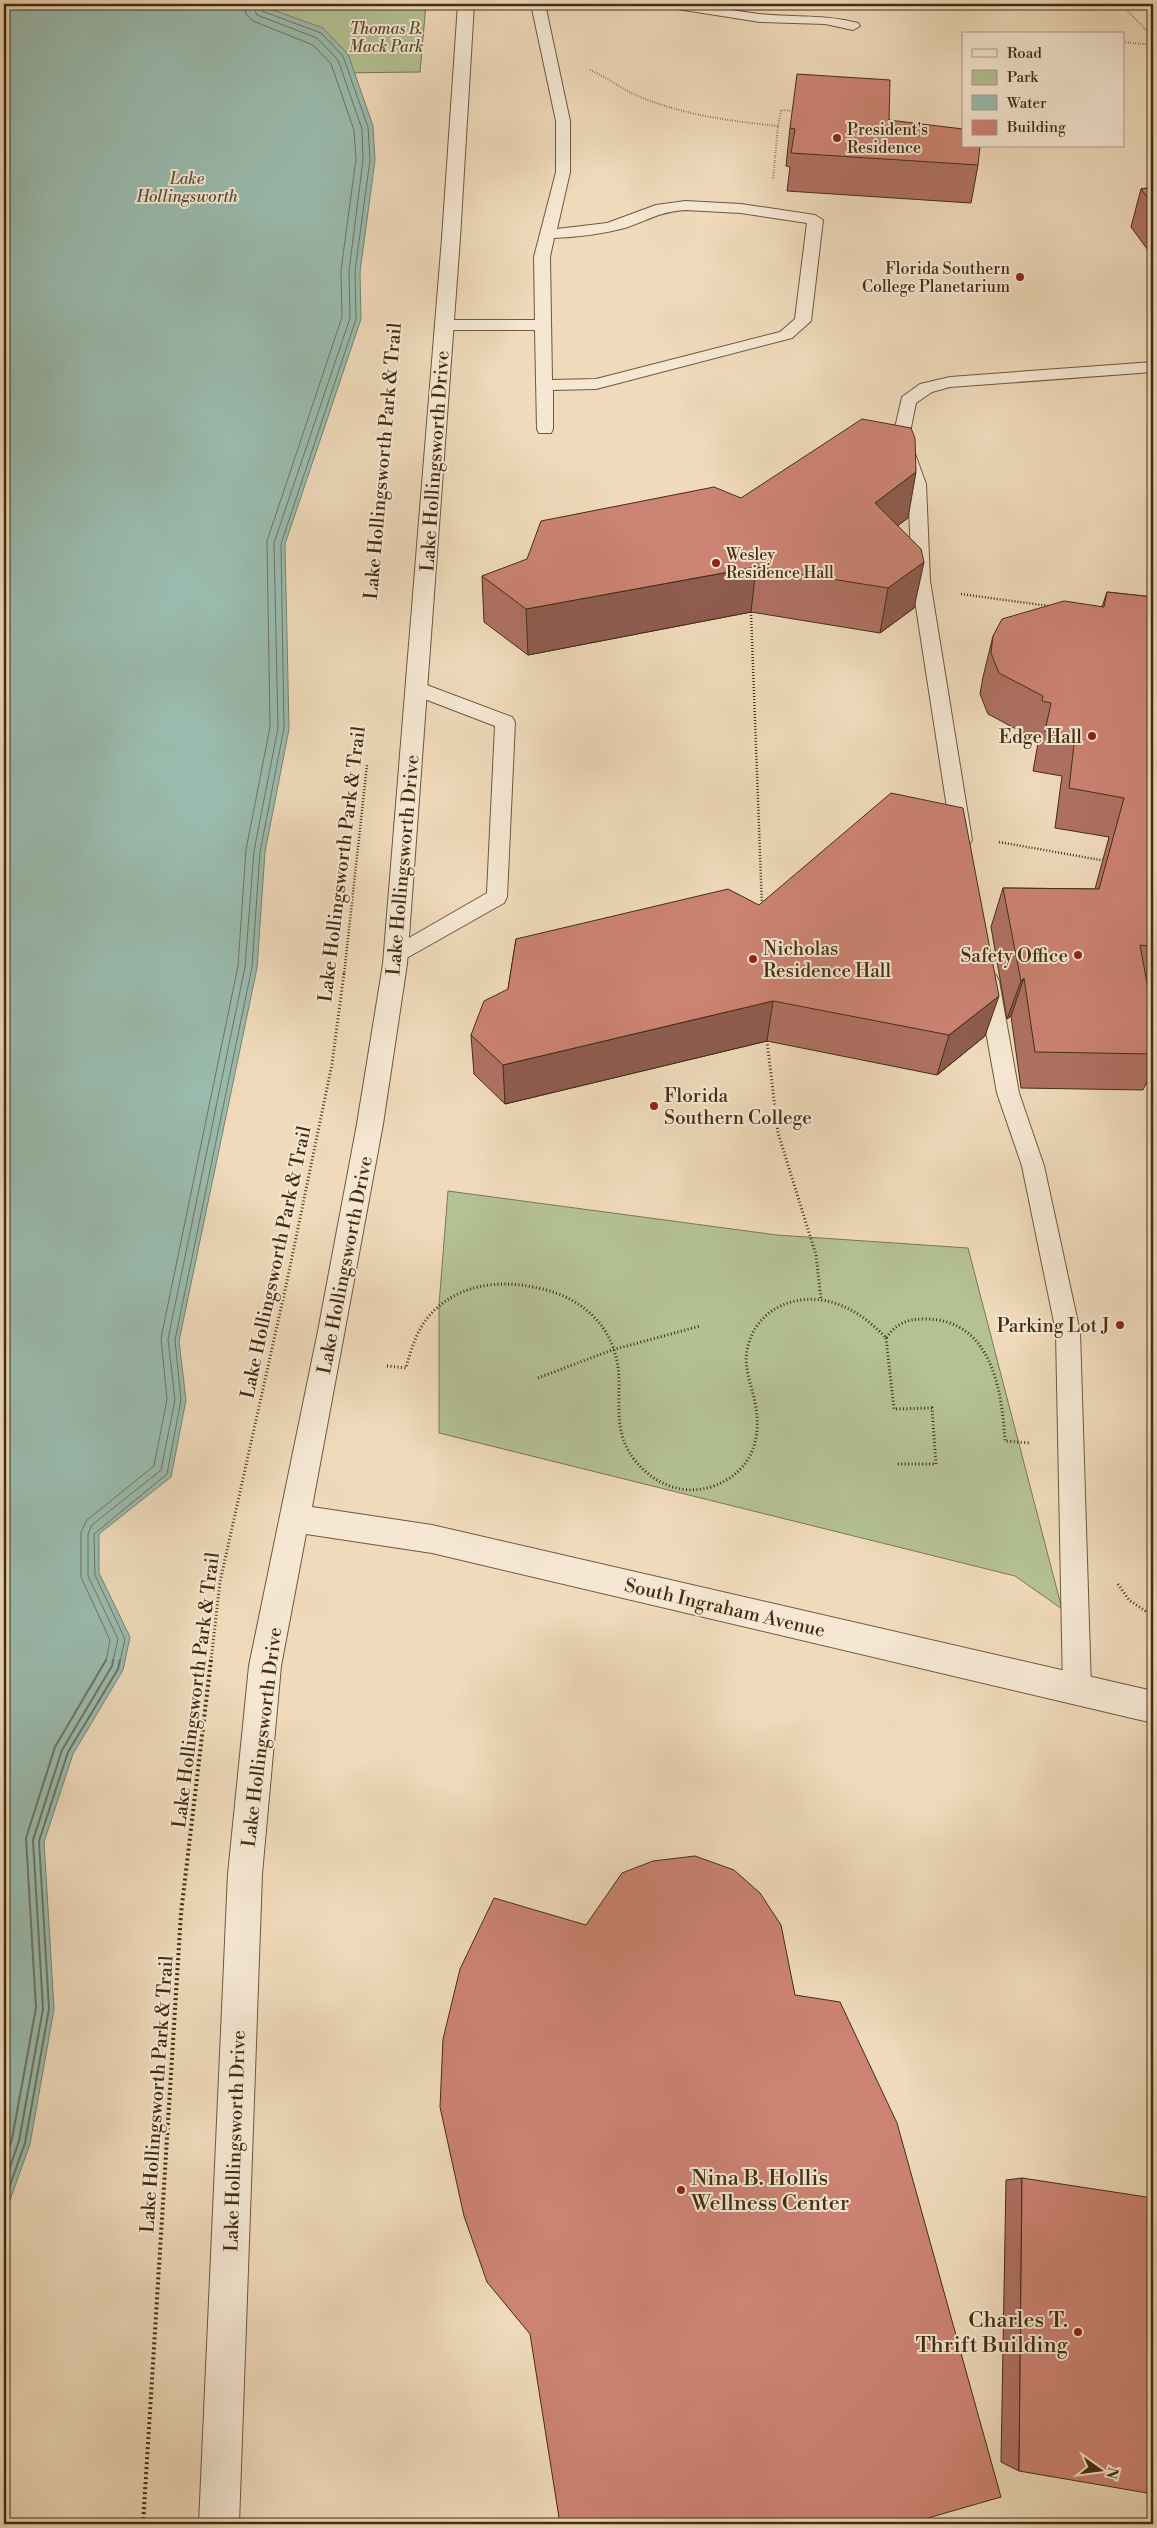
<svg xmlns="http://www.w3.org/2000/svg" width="1157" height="2528" font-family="'Libre Bodoni',serif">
<rect width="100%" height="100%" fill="#efdabb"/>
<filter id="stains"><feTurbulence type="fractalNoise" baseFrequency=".004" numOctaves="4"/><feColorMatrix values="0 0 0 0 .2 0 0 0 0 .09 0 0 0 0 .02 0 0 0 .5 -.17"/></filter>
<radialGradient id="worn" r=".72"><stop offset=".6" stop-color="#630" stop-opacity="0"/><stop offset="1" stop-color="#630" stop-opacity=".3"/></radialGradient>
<g fill="#b4c194" stroke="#7b7853">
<polygon points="209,4 426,4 420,72 337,73"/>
<polygon points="448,1191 777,1235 968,1248 1062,1609 1015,1576 439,1433 439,1305"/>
</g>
<polygon fill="#9abbae" stroke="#778370" points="4,4 259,5 323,28 348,54 373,126 375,160 360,272 361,319 285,544 289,729 265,852 257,968 179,1341 186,1400 171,1477 99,1534 99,1573 130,1637 123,1670 73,1754 44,1842 54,2009 30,2144 4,2217"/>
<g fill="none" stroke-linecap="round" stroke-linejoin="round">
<g stroke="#6e7460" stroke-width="1">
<polyline points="106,1661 110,1640 81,1577 81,1532 87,1520 154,1466 167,1399 161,1338 238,966 246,850 270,727 267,541 342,317 341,270 356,159 354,130 331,64 313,45 253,21 246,14 244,4"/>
<polyline points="113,1661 118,1639 88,1576 88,1534 92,1525 161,1470 175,1400 168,1339 245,967 254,851 278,728 274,543 350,318 349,271 363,160 362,129 338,60 317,38 257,15 252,4"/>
<polyline points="120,1661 125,1639 95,1575 94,1534 167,1474 181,1400 175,1340 252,967 260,852 284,728 281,544 356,319 355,271 370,160 368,127 343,56 321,33 262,11 258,4"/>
</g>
<g stroke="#6e7460" stroke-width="2">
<polyline points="4,2162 12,2139 36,2008 26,1838 55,1747 106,1660"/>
<polyline points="4,2184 19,2141 43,2009 33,1840 62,1750 112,1666 113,1660"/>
<polyline points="4,2202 25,2143 49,2009 39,1841 68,1752 118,1669 120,1660"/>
</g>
<g stroke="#6d593c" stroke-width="2">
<g id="service">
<path d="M531,4H545L570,121V172L557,229L607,223L656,205L685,201L741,204L815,215L823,220L811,321L792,338L596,389L553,390V429L551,433H539L537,429L535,330H444L436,325L444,320H535L534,257L556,172V121ZM685,210L741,213L807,223L795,319L780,332L596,379L552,380L550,257L554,238C578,237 602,234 625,228C649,220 658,212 685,210Z"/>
<path d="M664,4C696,2 727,10 759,14C794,18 823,14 858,23L860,26L853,30L825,24L760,22L671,8Z"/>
<polygon points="1153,362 1153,372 950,387 932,392 916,403 909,437 926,484 930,581 972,840 969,845 962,847 955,845 952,840 912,581 908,484 893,437 902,397 920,384 950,377"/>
<polygon points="416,681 512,717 515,722 507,897 504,903 396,964 388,962 385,956 388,950 487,893 495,726 409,693 406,688 409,683"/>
<polygon points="988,973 996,975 999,981 1019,1093 1044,1166 1080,1332 1091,1689 1087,1699 1077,1703 1067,1699 1063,1689 1056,1332 1022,1166 997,1093 977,981 980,975"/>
</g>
</g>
<g stroke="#6d593c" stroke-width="2">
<polygon id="tertiary" points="458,4 474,4 460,238 407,964 383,1124 312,1507 432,1525 1153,1691 1153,1723 432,1553 306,1534 281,1666 262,1874 239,2524 199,2524 228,1874 249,1666 318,1331 357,1124 383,964 442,238"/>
</g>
<g stroke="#422e12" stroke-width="2" stroke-dasharray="0.5 2" stroke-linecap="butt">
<polyline points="1121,4 1153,37"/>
<polyline points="1051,34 1053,34"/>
<polyline points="1123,42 1153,45"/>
<path d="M590,70C607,77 621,89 638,96C683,115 730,121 778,126L773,180"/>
<polyline points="778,126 781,110 795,111"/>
</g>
<g stroke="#422e12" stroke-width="2.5" stroke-dasharray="1 2" stroke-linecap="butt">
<polyline points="961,594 1049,606"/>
<polyline points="751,612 762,907"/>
<polyline points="999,842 1106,861"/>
<polyline points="344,975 367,765"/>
</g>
<g stroke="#422e12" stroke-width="3" stroke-dasharray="1 2.5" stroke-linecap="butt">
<polyline points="767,1041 778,1133 816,1255 821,1300"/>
<polyline points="886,1338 894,1409 932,1408 936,1464 895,1464"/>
<path d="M387,1366L406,1368C415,1334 425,1310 458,1294C483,1282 511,1282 538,1288C586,1298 619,1331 619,1382C619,1419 615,1444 646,1472C665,1488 687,1494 711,1487C752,1473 764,1438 754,1398C750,1381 743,1364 748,1346C758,1305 803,1290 840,1305C858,1312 873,1324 886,1338C897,1323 907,1319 925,1319C992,1319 1002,1391 1005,1441L1030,1443"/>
<polyline points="538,1378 612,1350 700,1326"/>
<polyline points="1118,1584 1129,1600 1153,1616"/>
<polyline points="211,1661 220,1582 287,1281 332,1064 344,973"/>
</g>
<polyline stroke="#422e12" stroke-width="4" stroke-dasharray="2 3" stroke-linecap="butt" points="143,2524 181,1913 211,1660"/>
<use href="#service" fill="#f5e7d3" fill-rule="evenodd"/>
<use href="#tertiary" fill="#f5e7d3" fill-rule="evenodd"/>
</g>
<g fill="#af7163" stroke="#422e12">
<polygon points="889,120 978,165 971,203 787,191 790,167 786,166 790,128"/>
<polygon points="1153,187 1153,257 1131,227 1141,189"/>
<polygon points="741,498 908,518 898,525 914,608 880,633 751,612 528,655 484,622 482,576"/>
<polygon points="1107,592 1153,597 1153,988 1148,987 1153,1016 1153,1069 1143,1090 1021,1088 1011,1016 1007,1019 991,927 1003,888 1095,889 1109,837 1055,828 1062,776 1033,771 1038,743 1030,742 1031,737 988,714 980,694 983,677 993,636 1102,607"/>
<polygon points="516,939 985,1036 937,1075 767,1041 505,1104 474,1074 471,1035 508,989"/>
<polygon points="1022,2178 1019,2471 1001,2462 1006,2180"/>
</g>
<g fill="#8f5c50" stroke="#422e12">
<polygon points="916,472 908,518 867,549 875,503"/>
<polygon points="924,562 914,608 880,633 888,588"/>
<polygon points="756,567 751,612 528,655 526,609"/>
<polygon points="1024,978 1011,1016 1007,1019 1021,981"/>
<polygon points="999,996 985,1036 937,1075 949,1035"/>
<polygon points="773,1001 767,1041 505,1104 503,1065"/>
</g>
<g fill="#cc8373" stroke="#422e12">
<polygon points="797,74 890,80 889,120 963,129 963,146 980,146 978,165 791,153 795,129 790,128"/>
<polygon points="1153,187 1153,205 1141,189"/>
<polygon points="862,419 911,428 915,438 916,472 875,503 921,549 924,562 888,588 756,567 526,609 482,576 527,559 541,521 714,487 741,498"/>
<polygon points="1107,592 1153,597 1153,947 1140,945 1153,1016 1153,1054 1035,1052 1024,978 1021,981 1003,888 1099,889 1124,798 1069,788 1075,736 1045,731 1051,703 1042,701 1043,696 999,673 991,653 993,636 1002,619 1064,601 1104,607"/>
<polygon points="891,793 963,808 999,996 949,1035 773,1001 503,1065 471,1035 484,1001 508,989 516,939 728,889 759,905"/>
<polygon points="695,1856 734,1870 760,1893 781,1925 795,1995 840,2002 897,2123 1001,2497 907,2524 560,2524 530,2334 487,2282 464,2216 440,2107 443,2039 460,1969 494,1898 586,1925 622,1873 653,1861"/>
<polygon points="1022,2178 1153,2198 1153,2494 1019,2471"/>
</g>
<g fill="#8f2418" stroke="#f5e7d3" stroke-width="2">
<circle cx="837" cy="138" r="5"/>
<circle cx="1020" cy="277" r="5"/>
<circle cx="716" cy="563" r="5"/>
<circle cx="1092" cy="736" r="5"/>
<circle cx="1078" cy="955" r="5"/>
<circle cx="753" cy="959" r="5"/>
<circle cx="654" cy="1106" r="5"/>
<circle cx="1120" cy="1325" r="5"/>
<circle cx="681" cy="2190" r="5"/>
<circle cx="1078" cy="2332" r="5"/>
</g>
<g text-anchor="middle" stroke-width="4" stroke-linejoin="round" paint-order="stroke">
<g font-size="16" font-style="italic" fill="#594b2c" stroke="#f5e7d3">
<text x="386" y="34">Thomas B.<tspan x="386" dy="18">Mack Park</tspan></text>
</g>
<g font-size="16" fill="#422e12" stroke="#f5e7d3" text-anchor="start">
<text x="847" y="135">President's<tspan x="847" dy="18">Residence</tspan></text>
<text x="1010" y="274" text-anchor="end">Florida Southern<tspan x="1010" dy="18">College Planetarium</tspan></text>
<text x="726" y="560">Wesley<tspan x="726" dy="18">Residence Hall</tspan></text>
</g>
<g font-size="16" font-style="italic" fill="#585139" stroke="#f5e7d3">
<text x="187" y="184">Lake<tspan x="187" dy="18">Hollingsworth</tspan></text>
</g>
<g font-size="19" fill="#422e12" stroke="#f5e7d3">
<text transform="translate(382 461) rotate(-85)" y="7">Lake Hollingsworth Park &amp; Trail</text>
<text transform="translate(434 461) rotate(-86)" y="7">Lake Hollingsworth Drive</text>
<text transform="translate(341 864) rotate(-83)" y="7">Lake Hollingsworth Park &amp; Trail</text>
<text transform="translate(402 865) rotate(-85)" y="7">Lake Hollingsworth Drive</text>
<text transform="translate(275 1262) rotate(-78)" y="7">Lake Hollingsworth Park &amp; Trail</text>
<text transform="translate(344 1265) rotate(-79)" y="7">Lake Hollingsworth Drive</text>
<text transform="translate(725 1607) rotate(13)" y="7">South Ingraham Avenue</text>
<text transform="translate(195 1690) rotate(-83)" y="7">Lake Hollingsworth Park &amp; Trail</text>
<text transform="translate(261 1737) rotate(-83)" y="7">Lake Hollingsworth Drive</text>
<text transform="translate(156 2094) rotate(-86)" y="7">Lake Hollingsworth Park &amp; Trail</text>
<text transform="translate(234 2141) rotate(-88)" y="7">Lake Hollingsworth Drive</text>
</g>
<g font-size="19" fill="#422e12" stroke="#f5e7d3" text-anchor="end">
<text x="1082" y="743">Edge Hall</text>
<text x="763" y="955" text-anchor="start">Nicholas<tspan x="763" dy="22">Residence Hall</tspan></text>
<text x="1068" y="962">Safety Office</text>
<text x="664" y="1102" text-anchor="start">Florida<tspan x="664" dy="22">Southern College</tspan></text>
<text x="1110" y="1332">Parking Lot J</text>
</g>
<g font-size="22" fill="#422e12" stroke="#f5e7d3" text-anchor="start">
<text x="691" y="2185">Nina B. Hollis<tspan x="691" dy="25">Wellness Center</tspan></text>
<text x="1068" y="2327" text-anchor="end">Charles T.<tspan x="1068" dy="25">Thrift Building</tspan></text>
</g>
</g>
<rect width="1157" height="2528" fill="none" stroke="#efdabb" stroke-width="20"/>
<rect x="5" y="5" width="1147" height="2518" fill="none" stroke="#422e12" stroke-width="2.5"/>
<rect x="10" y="10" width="1137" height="2508" fill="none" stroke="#422e12"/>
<rect x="962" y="32" width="162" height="115" fill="#f5e7d3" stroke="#ad9d86"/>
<rect x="972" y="49" width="25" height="8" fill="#f5e7d3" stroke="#ad9d86"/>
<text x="1007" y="58" font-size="15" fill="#422e12">Road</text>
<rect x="972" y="70" width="25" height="15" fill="#b4c194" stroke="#ad9d86"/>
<text x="1007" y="82" font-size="15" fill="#422e12">Park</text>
<rect x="972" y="95" width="25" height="15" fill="#9abbae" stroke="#ad9d86"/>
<text x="1007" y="108" font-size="15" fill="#422e12">Water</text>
<rect x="972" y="120" width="25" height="15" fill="#cc8373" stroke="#ad9d86"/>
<text x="1007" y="132" font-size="15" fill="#422e12">Building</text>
<g transform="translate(1100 2470) rotate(104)" stroke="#f5e7d3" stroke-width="4" paint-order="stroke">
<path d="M0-4L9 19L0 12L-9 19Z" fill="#422e12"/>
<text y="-8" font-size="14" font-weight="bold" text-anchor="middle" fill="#422e12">N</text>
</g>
<rect width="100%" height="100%" filter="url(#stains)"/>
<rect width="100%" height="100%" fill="url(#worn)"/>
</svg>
